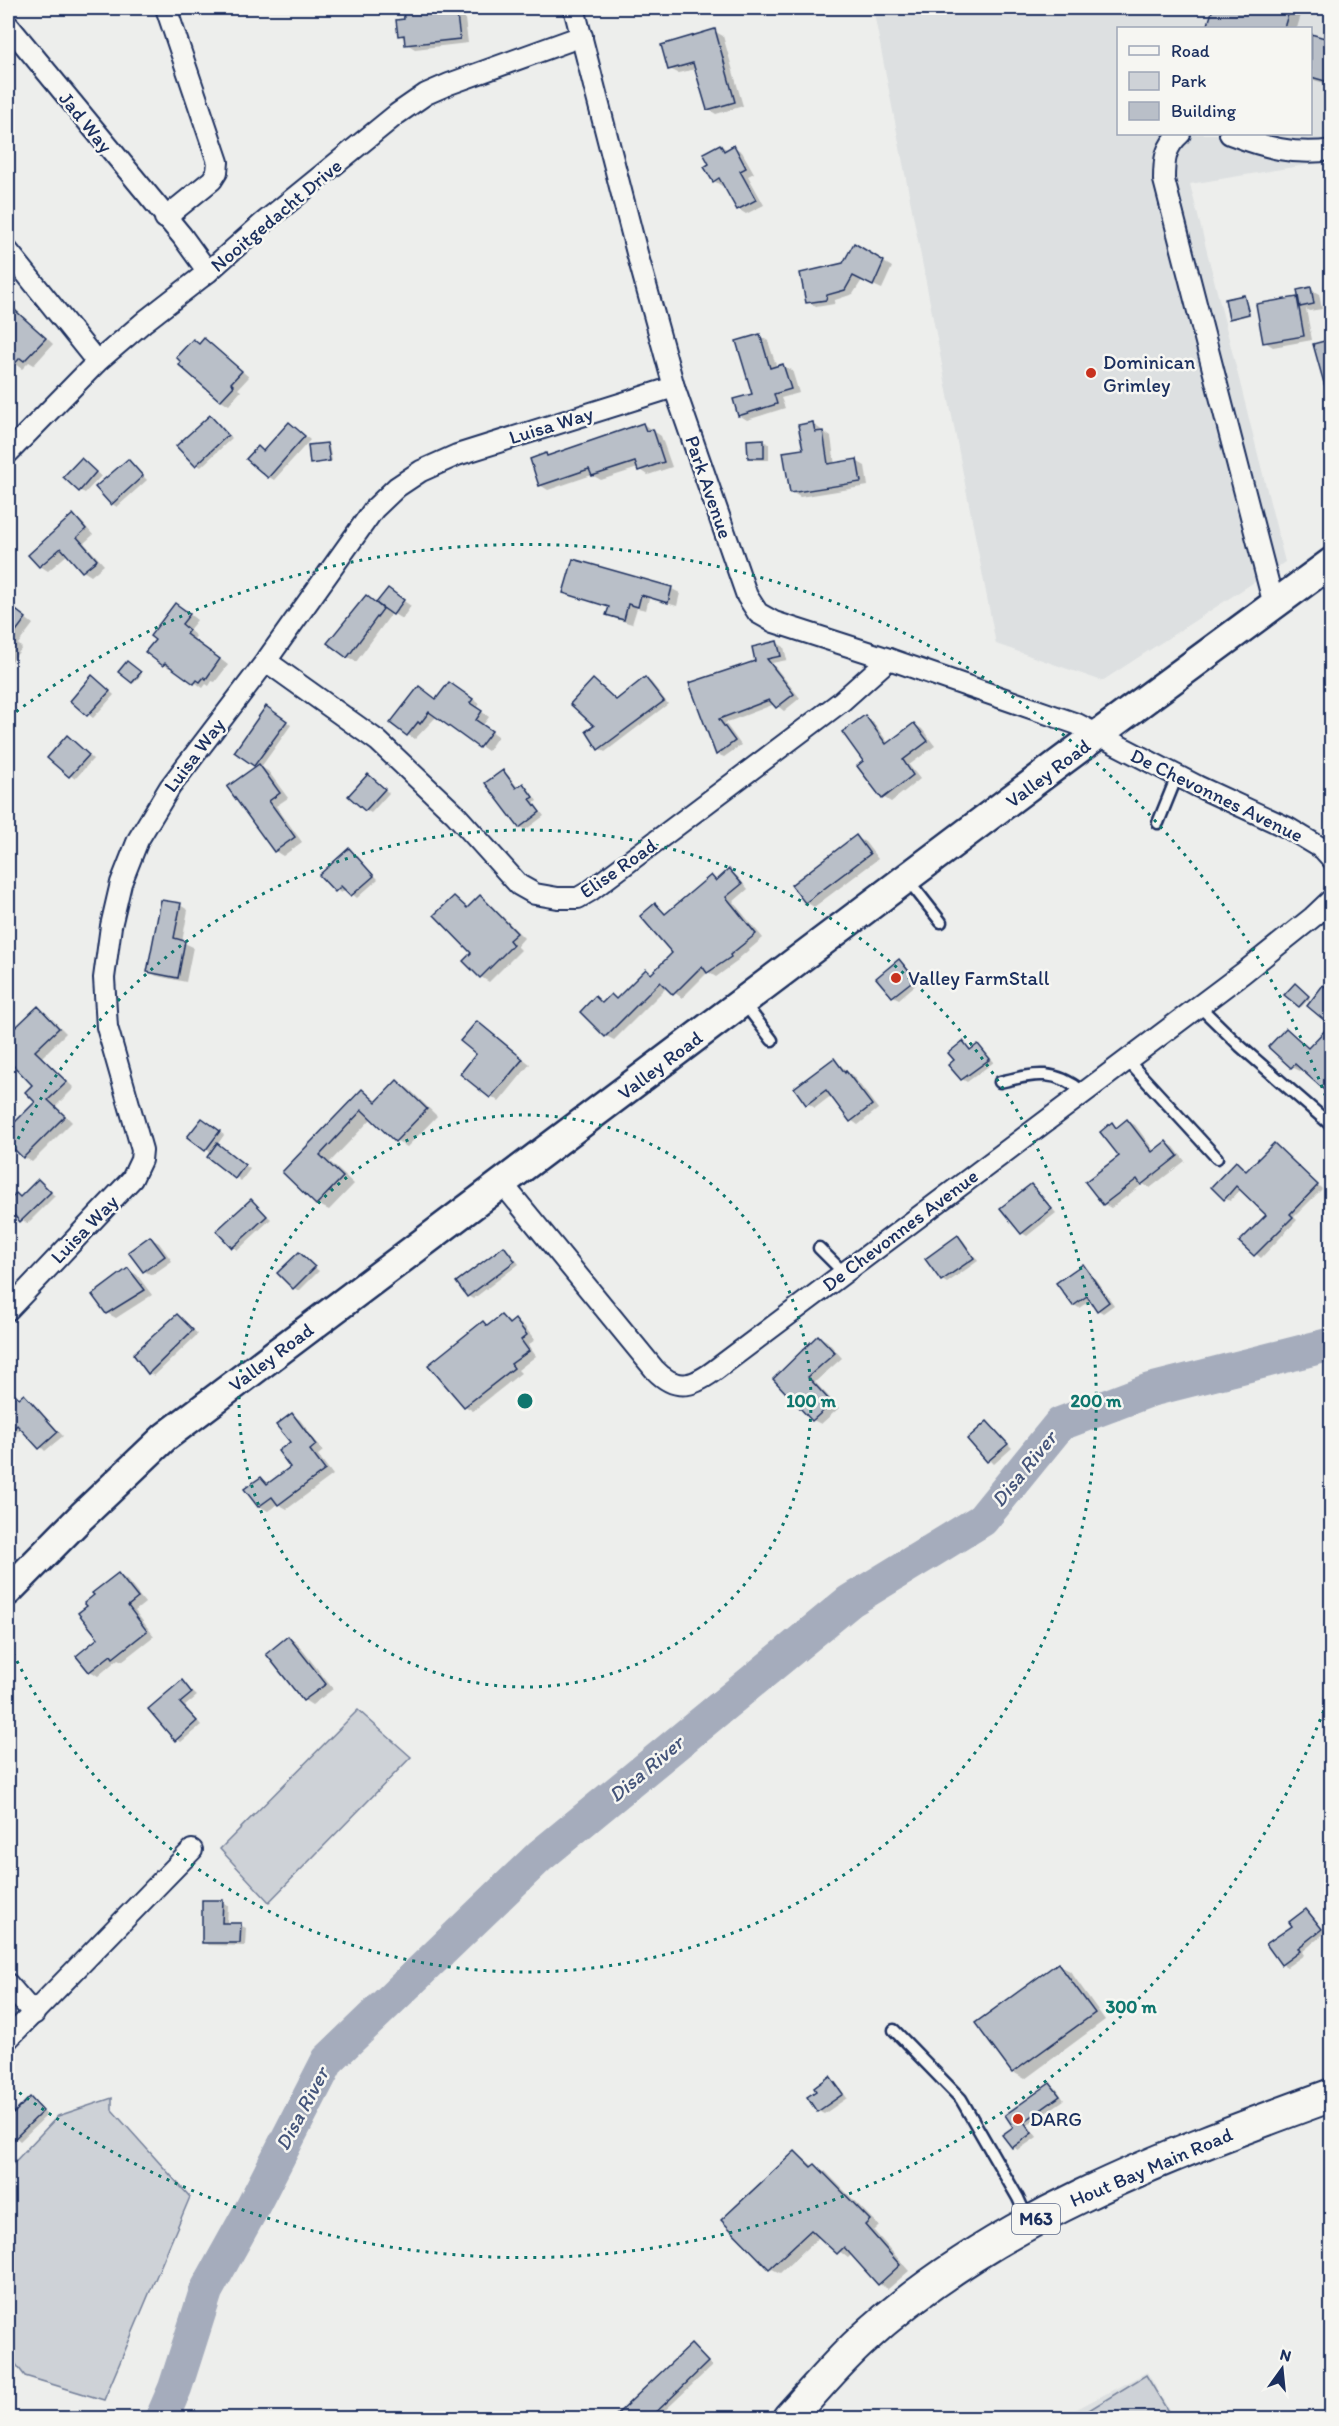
<svg xmlns="http://www.w3.org/2000/svg" width="1339" height="2426" font-family="Itim,sans-serif">
<rect width="100%" height="100%" fill="#edeeec"/>
<filter id="ink" filterUnits="userSpaceOnUse"><feTurbulence type="fractalNoise" baseFrequency=".0167" numOctaves="2"/><feDisplacementMap in="SourceGraphic" scale="12" xChannelSelector="R" yChannelSelector="G"/><feConvolveMatrix kernelMatrix="1 2 1 2 8 2 1 2 1" color-interpolation-filters="sRGB"/></filter>
<g filter="url(#ink)">
<g fill="#dde0e1" fill-rule="evenodd">
<path d="M873,8H1331V161L1190,184L1285,562L1102,681L996,644ZM1118,28H1310V134H1118Z"/>
<polygon points="1147,2372 1174,2418 1060,2418"/>
</g>
<g fill="#ced2d7" stroke="#74809a" stroke-width="1.5">
<polygon points="358,1710 411,1757 269,1902 220,1849"/>
<polygon points="112,2098 112,2110 190,2197 104,2400 25,2376 8,2354 8,2169 58,2116"/>
<polygon points="1146,2375 1172,2418 1076,2418"/>
</g>
<g fill="#0003">
<polygon points="404,8 457,8 464,11 468,43 415,49 407,44 406,39 399,35 406,21"/>
<polygon points="1215,8 1303,8 1297,28 1209,28"/>
<polygon points="714,31 723,36 743,106 716,114 708,109 696,69 678,73 670,69"/>
<polygon points="1310,35 1332,41 1332,85 1310,79"/>
<polygon points="720,145 728,150 734,147 742,152 754,173 748,176 764,205 746,214 738,209 724,184 722,186 714,181 711,165"/>
<polygon points="855,245 892,267 882,289 862,280 853,294 835,300 834,304 816,307 808,302 844,264"/>
<polygon points="1310,289 1319,294 1322,309 1309,311 1306,309 1312,340 1273,347 1265,342 1297,298 1300,300"/>
<polygon points="1244,297 1250,315 1233,319 1231,318"/>
<polygon points="8,302 53,344 34,365 29,362 22,369 8,359"/>
<polygon points="760,336 768,341 777,368 783,366 792,370 799,393 781,398 785,408 747,420 739,415 754,395"/>
<polygon points="205,340 249,377 238,389 241,391 229,405 221,400 194,341 201,345"/>
<polygon points="210,417 232,438 201,467 196,464"/>
<polygon points="643,424 661,436 672,467 648,475 638,468 601,480 592,475 548,490 540,485 545,455 549,456"/>
<polygon points="813,424 831,437 835,465 856,461 865,466 868,486 800,497 791,492"/>
<polygon points="295,427 310,440 274,480 269,477 258,448 264,452"/>
<polygon points="763,441 769,444 769,460 755,460 749,457"/>
<polygon points="327,444 329,446 332,461 312,463"/>
<polygon points="81,460 101,476 85,493 79,490"/>
<polygon points="128,461 147,480 117,507 112,504"/>
<polygon points="73,516 81,521 93,535 84,543 104,565 91,576 83,571 68,554 48,571 40,566"/>
<polygon points="574,561 672,589 680,593 677,606 649,598 646,610 637,608 632,624 616,619 608,615 610,608 565,592"/>
<polygon points="388,590 411,606 402,619 392,613 356,662 348,657 377,604"/>
<polygon points="8,605 33,624 18,644 22,648 12,661 9,659 8,661"/>
<polygon points="184,610 197,620 189,630 196,636 194,639 228,665 215,682 212,681 209,686 206,684 203,688 174,667 172,669 164,665 157,640"/>
<polygon points="777,643 784,647 787,660 772,663 800,698 784,711 775,704 725,723 741,745 724,757 717,754 691,684 757,662"/>
<polygon points="129,664 142,674 134,683 132,682"/>
<polygon points="645,679 651,682 668,704 605,752 600,749 596,726 617,701"/>
<polygon points="98,680 114,695 93,718 72,701"/>
<polygon points="457,688 480,704 477,708 489,717 483,725 498,736 488,751 437,716 415,739 408,735 427,692 437,700"/>
<polygon points="272,711 291,725 261,767 268,771 288,798 276,806 302,842 283,856 275,851 258,767 236,751"/>
<polygon points="865,717 873,722 889,744 914,724 922,729 935,746 909,765 920,779 891,802 883,797"/>
<polygon points="72,740 93,759 75,779 49,758"/>
<polygon points="503,772 508,775 518,788 523,785 528,788 537,801 534,803 544,816 525,830 520,827"/>
<polygon points="369,776 389,793 371,813 366,810"/>
<polygon points="856,837 865,842 878,859 814,907 806,902"/>
<polygon points="349,850 378,879 357,898 346,889 341,893 336,890"/>
<polygon points="729,871 737,876 748,889 733,902 763,938 737,960 738,961 716,977 708,972 682,998 667,987 614,1040 606,1036 595,998 604,1003 612,996 618,999 647,970 653,974 674,953 655,905 667,914 711,877 718,881"/>
<polygon points="480,897 488,902 524,938 517,946 521,950 489,982 481,977 454,898 469,908"/>
<polygon points="180,905 188,910 182,942 193,947 186,982 157,976 148,972"/>
<polygon points="899,961 904,964 919,982 899,999 893,996"/>
<polygon points="1297,986 1310,998 1301,1007 1299,1006"/>
<polygon points="38,1008 46,1013 66,1033 42,1057 74,1088 56,1106 72,1122 32,1162 24,1157 8,1141 8,1131 37,1102 34,1085 8,1058 8,1016 19,1027"/>
<polygon points="477,1023 530,1064 499,1102 462,1073 478,1054"/>
<polygon points="1286,1030 1310,1049 1300,1071 1292,1067"/>
<polygon points="963,1043 972,1050 978,1046 983,1049 994,1062 967,1082 962,1079 956,1061"/>
<polygon points="834,1060 854,1077 878,1109 858,1125 851,1120 832,1095 815,1108 807,1103"/>
<polygon points="397,1082 409,1089 437,1116 407,1147 396,1140 372,1118 330,1162 354,1184 329,1210 317,1204 285,1172 363,1091 379,1102"/>
<polygon points="1127,1121 1135,1125 1155,1152 1167,1143 1174,1147 1185,1161 1150,1188 1143,1184 1111,1208 1104,1204 1122,1157 1112,1124 1119,1128"/>
<polygon points="207,1123 224,1135 217,1145 250,1169 241,1181 212,1153 189,1137"/>
<polygon points="1274,1145 1322,1189 1294,1217 1297,1220 1261,1258 1241,1242 1268,1215 1241,1189 1230,1201 1224,1198 1236,1163 1248,1172"/>
<polygon points="38,1181 55,1196 27,1224 8,1204 16,1195 21,1198"/>
<polygon points="1031,1186 1036,1189 1056,1213 1027,1236 1022,1233 1002,1209"/>
<polygon points="251,1201 271,1219 238,1250 233,1247"/>
<polygon points="958,1237 963,1240 978,1261 947,1283 942,1280 927,1259"/>
<polygon points="150,1238 159,1243 172,1261 152,1275 144,1271"/>
<polygon points="504,1248 509,1251 519,1264 473,1299 468,1296"/>
<polygon points="299,1254 319,1271 299,1291 294,1288"/>
<polygon points="1083,1266 1088,1269 1114,1305 1103,1313 1098,1310 1091,1300 1079,1308 1074,1305"/>
<polygon points="129,1270 137,1275 152,1295 116,1318 107,1313"/>
<polygon points="177,1316 198,1334 154,1376 149,1373 135,1354"/>
<polygon points="501,1316 512,1324 515,1321 524,1326 535,1340 528,1345 536,1356 518,1370 521,1373 473,1411 465,1406 483,1323 489,1326"/>
<polygon points="819,1337 827,1341 842,1358 815,1382 839,1408 821,1424 813,1420 775,1379"/>
<polygon points="8,1387 20,1399 24,1396 29,1399 63,1436 45,1451 22,1428 13,1436 8,1432"/>
<polygon points="292,1415 300,1420 323,1451 318,1455 333,1475 287,1509 278,1504 268,1511 259,1506 247,1489 261,1478 271,1484 292,1468"/>
<polygon points="987,1423 1012,1448 994,1464 969,1439"/>
<polygon points="118,1575 126,1579 145,1603 135,1611 154,1636 122,1661 118,1659 98,1676 90,1671"/>
<polygon points="289,1638 297,1643 333,1689 312,1705 304,1700"/>
<polygon points="182,1682 197,1696 185,1706 201,1725 181,1742 176,1739"/>
<polygon points="222,1902 228,1905 227,1924 240,1925 246,1928 245,1946 208,1945 203,1942"/>
<polygon points="1306,1911 1326,1932 1302,1952 1304,1955 1287,1967 1282,1964 1294,1926"/>
<polygon points="1058,1965 1070,1971 1105,2020 1025,2079 1013,2072"/>
<polygon points="830,2078 835,2081 847,2098 824,2114 818,2111 818,2091"/>
<polygon points="1051,2085 1056,2088 1064,2100 1028,2125 1037,2137 1018,2150 1013,2147 1015,2127"/>
<polygon points="30,2099 47,2115 20,2141 8,2131 8,2121"/>
<polygon points="796,2152 814,2167 825,2171 879,2226 874,2231 909,2271 888,2289 879,2284 852,2254 848,2258 820,2236 780,2273 770,2268"/>
<polygon points="691,2346 712,2366 657,2418 629,2418 622,2412"/>
</g>
<g fill="none" stroke-linecap="round" stroke-linejoin="round">
<polyline stroke="#a5acbc" stroke-width="34" points="162,2418 175,2388 206,2291 251,2210 328,2060 540,1856 850,1601 982,1520 1060,1424 1150,1390 1332,1344"/>
</g>
<g fill="#b9bfc8" stroke="#1b2f5e" stroke-width="1.5">
<polygon points="403,8 456,8 460,39 405,45 404,35 398,36 396,20 404,19"/>
<polygon points="1213,8 1290,8 1284,28 1207,28"/>
<polygon points="715,29 735,102 707,110 693,63 668,70 661,45"/>
<polygon points="1311,34 1332,40 1332,83 1311,77"/>
<polygon points="720,144 724,151 734,145 746,168 740,171 756,200 737,210 719,178 713,182 704,167 709,164 703,153"/>
<polygon points="854,243 884,261 873,286 853,276 845,290 827,295 826,300 806,303 800,273 843,263"/>
<polygon points="1311,287 1314,304 1300,307 1297,290"/>
<polygon points="1244,295 1249,314 1229,319 1225,299"/>
<polygon points="1297,297 1304,336 1263,343 1256,304"/>
<polygon points="8,304 46,338 24,361 20,358 8,371"/>
<polygon points="760,334 770,368 783,364 791,389 774,394 777,404 738,416 733,399 752,394 736,341"/>
<polygon points="204,338 242,371 231,383 234,386 220,401 179,365 181,362 176,357 193,339 199,344"/>
<polygon points="1332,339 1332,393 1327,394 1313,344"/>
<polygon points="210,415 228,435 195,466 176,446"/>
<polygon points="289,422 305,436 268,478 246,459 258,446 263,451"/>
<polygon points="813,422 815,432 823,431 828,464 857,459 861,482 790,493 783,452 803,449 798,425"/>
<polygon points="643,423 646,431 653,429 664,462 638,471 635,462 592,476 589,469 539,486 530,459 546,453 547,456"/>
<polygon points="764,439 764,458 748,458 747,440"/>
<polygon points="327,443 330,461 310,464 308,445"/>
<polygon points="81,458 96,472 79,492 63,477"/>
<polygon points="128,459 143,476 111,505 95,487"/>
<polygon points="73,514 86,529 77,537 97,560 82,572 61,548 39,567 28,555"/>
<polygon points="573,559 672,587 668,603 641,595 638,607 628,604 624,620 606,615 609,607 563,593"/>
<polygon points="388,588 404,600 393,615 376,603"/>
<polygon points="366,595 383,609 347,658 327,643"/>
<polygon points="175,603 190,614 182,624 189,630 186,634 220,659 206,679 204,677 200,682 197,680 194,684 165,663 163,666 145,652 155,640 150,636"/>
<polygon points="8,604 26,618 8,642"/>
<polygon points="777,641 781,656 767,659 794,694 776,708 769,700 719,719 735,741 716,755 689,683 755,661 752,647"/>
<polygon points="127,661 141,672 132,683 118,672"/>
<polygon points="92,675 110,691 87,716 70,701"/>
<polygon points="645,677 664,701 598,750 586,731 594,726 570,704 593,679 616,700"/>
<polygon points="449,682 473,699 470,703 482,711 476,720 492,731 479,748 429,712 420,724 418,722 407,736 390,723 419,686 436,699"/>
<polygon points="266,706 287,721 254,766 234,752"/>
<polygon points="865,715 886,744 914,723 928,741 903,760 913,775 882,799 857,766 863,761 842,732"/>
<polygon points="67,735 89,755 69,777 47,758"/>
<polygon points="259,764 280,793 269,801 295,837 274,852 227,787"/>
<polygon points="503,770 516,788 523,783 533,797 530,799 540,812 519,828 485,783"/>
<polygon points="368,774 385,789 365,811 348,796"/>
<polygon points="856,835 870,854 805,903 791,885"/>
<polygon points="349,848 374,876 351,896 341,886 335,892 319,875"/>
<polygon points="729,869 742,884 726,897 756,934 730,955 731,957 707,973 702,966 673,995 660,982 605,1037 580,1012 595,996 602,1003 611,994 616,999 646,969 651,974 672,953 640,916 655,903 665,914 711,875 716,881"/>
<polygon points="480,895 517,933 509,940 513,945 480,978 463,961 471,953 434,915 454,896 467,908"/>
<polygon points="161,900 181,903 174,938 185,941 178,978 147,972"/>
<polygon points="899,959 915,979 892,997 876,978"/>
<polygon points="1295,983 1309,996 1299,1007 1284,995"/>
<polygon points="1323,985 1332,992 1332,1097 1295,1064 1291,1068 1268,1047 1286,1028 1308,1048 1330,1025 1307,1006"/>
<polygon points="38,1006 59,1028 35,1051 67,1082 48,1100 65,1116 23,1158 8,1143 8,1129 35,1102 25,1092 32,1085 8,1060 8,1018 16,1027"/>
<polygon points="477,1021 523,1059 490,1098 460,1074 476,1054 460,1041"/>
<polygon points="963,1041 970,1050 978,1044 990,1059 961,1080 948,1065 954,1060 948,1053"/>
<polygon points="834,1058 845,1073 846,1071 872,1105 850,1122 826,1090 806,1105 794,1088"/>
<polygon points="397,1080 427,1109 395,1142 362,1110 320,1155 343,1177 316,1205 282,1172 362,1089 376,1102"/>
<polygon points="202,1118 220,1131 205,1151 187,1137"/>
<polygon points="1127,1119 1152,1152 1166,1141 1178,1156 1141,1185 1137,1179 1103,1205 1085,1182 1119,1156 1100,1132 1112,1122 1116,1128"/>
<polygon points="217,1143 245,1165 235,1179 207,1157"/>
<polygon points="1274,1143 1318,1185 1290,1214 1293,1217 1254,1256 1239,1242 1266,1215 1236,1186 1224,1200 1211,1187 1236,1161 1246,1171"/>
<polygon points="38,1179 51,1192 20,1222 8,1208 8,1202 16,1193 20,1197"/>
<polygon points="1031,1184 1052,1209 1021,1234 1000,1208"/>
<polygon points="251,1199 267,1216 232,1248 216,1231"/>
<polygon points="958,1235 974,1258 941,1281 925,1259"/>
<polygon points="150,1236 165,1256 143,1272 128,1252"/>
<polygon points="504,1246 515,1261 467,1297 456,1282"/>
<polygon points="299,1252 315,1267 293,1289 277,1273"/>
<polygon points="1083,1264 1109,1302 1097,1311 1087,1296 1073,1306 1056,1283"/>
<polygon points="128,1268 145,1290 106,1314 92,1295"/>
<polygon points="177,1314 193,1330 148,1374 133,1354"/>
<polygon points="501,1315 509,1324 515,1319 527,1335 521,1340 529,1351 511,1364 514,1368 464,1407 428,1365 483,1321 487,1326"/>
<polygon points="818,1335 835,1353 808,1377 832,1403 812,1421 773,1379"/>
<polygon points="8,1387 19,1398 24,1394 58,1432 39,1449 17,1425 8,1434"/>
<polygon points="292,1413 316,1445 310,1450 325,1470 278,1505 272,1497 258,1507 244,1489 261,1477 267,1484 290,1467 278,1451 290,1442 276,1425"/>
<polygon points="987,1421 1008,1444 987,1462 967,1439"/>
<polygon points="118,1573 138,1598 128,1606 147,1631 113,1658 111,1655 89,1672 76,1656 98,1638 78,1613 87,1606 84,1603 94,1595 92,1593"/>
<polygon points="288,1636 326,1684 303,1701 266,1654"/>
<polygon points="182,1680 192,1693 180,1703 197,1721 175,1741 148,1709"/>
<polygon points="202,1900 223,1900 222,1923 241,1923 240,1943 202,1943"/>
<polygon points="1306,1909 1322,1929 1298,1948 1300,1951 1281,1965 1266,1944 1292,1926 1289,1922"/>
<polygon points="1058,1963 1095,2013 1012,2073 975,2023"/>
<polygon points="830,2076 843,2094 817,2112 807,2097 816,2091 814,2088"/>
<polygon points="1050,2083 1060,2096 1024,2122 1032,2133 1012,2148 1002,2135 1013,2127 1005,2115"/>
<polygon points="30,2097 43,2111 8,2145 8,2119"/>
<polygon points="795,2151 811,2167 815,2164 870,2220 865,2225 900,2265 878,2285 844,2247 837,2254 811,2230 769,2269 721,2220"/>
<polygon points="691,2344 708,2362 669,2400 650,2418 613,2418"/>
</g>
<g fill="none" stroke-linecap="round" stroke-linejoin="round">
<g stroke="#1b2f5e" stroke-width="15">
<g id="lane">
<polyline points="1158,823 1177,776"/>
<polyline points="908,880 941,922"/>
<polyline points="744,1003 772,1040"/>
<polyline points="1199,1006 1240,1046 1332,1126"/>
<polyline points="1127,1060 1217,1158"/>
<path d="M1000,1082C1034,1074 1054,1068 1083,1092"/>
<polyline points="819,1248 844,1273"/>
<polyline points="894,2030 961,2099 1018,2198 1029,2222"/>
</g>
</g>
<g stroke="#1b2f5e" stroke-width="24">
<g id="street">
<polyline points="574,8 637,253 674,387 747,596 758,613 774,622 889,659 1077,724 1197,786 1288,828 1323,849 1332,859"/>
<polyline points="8,25 182,236 208,272"/>
<path d="M1180,134C1165,147 1164,160 1164,180L1274,605"/>
<path d="M1230,134C1264,147 1295,156 1332,150"/>
<polyline points="165,218 212,180 217,172 218,162 166,8"/>
<polyline points="8,251 97,362"/>
<polyline points="8,453 97,362 145,321 208,272 263,223 397,114 426,94 449,84 582,36"/>
<polyline points="266,661 378,741 455,814 519,885 535,894 558,898 578,898 590,891 842,701 889,659"/>
<path d="M502,1183L655,1370C678,1394 696,1385 719,1367L1243,973L1313,917L1332,899"/>
<polyline points="8,1310 132,1179 141,1160 142,1150 107,1027 104,978 111,926 121,883 138,840 170,787 266,661 374,509 397,487 421,471 457,455 674,387"/>
<polyline points="8,1984 34,2014"/>
<polyline points="8,2039 192,1850"/>
</g>
</g>
<g stroke="#1b2f5e" stroke-width="33">
<polyline id="secondary" points="8,1591 82,1516 165,1437 1062,761 1332,562"/>
</g>
<g stroke="#1b2f5e" stroke-width="36">
<path id="primary" d="M789,2418C812,2393 834,2366 860,2342C992,2219 1165,2156 1332,2095"/>
</g>
<use href="#lane" stroke="#f6f6f2" stroke-width="10"/>
<use href="#street" stroke="#f6f6f2" stroke-width="20"/>
<use href="#secondary" stroke="#f6f6f2" stroke-width="28"/>
<use href="#primary" stroke="#f6f6f2" stroke-width="32"/>
</g>
</g>
<g fill="none" stroke="#0f766e" stroke-width="3" stroke-dasharray="3 6">
<circle cx="525" cy="1401" r="286"/>
<path d="M10 1155A571 571 0 1 1 10 1647"/>
<path d="M1330 1694A857 857 0 0 1 9 2085M9 717A857 857 0 0 1 1330 1108"/>
</g>
<g fill="#c8321e" stroke="#f6f6f2" stroke-width="2">
<circle cx="1091" cy="373" r="6"/>
<circle cx="896" cy="978" r="6"/>
<circle cx="1018" cy="2119" r="6"/>
</g>
<g text-anchor="middle" stroke-width="5" stroke-linejoin="round" paint-order="stroke">
<rect fill="#f6f6f2" stroke="#5d6b8a" stroke-width="1.5" x="1012" y="2204" width="48" height="30" rx="4.5"/>
<g font-size="18" font-weight="bold" fill="#1b2f5e">
<text x="1036" y="2225">M63</text>
</g>
<g font-size="20" fill="#1b2f5e" stroke="#f6f6f2">
<text transform="translate(86 122) rotate(51)" y="7">Jad Way</text>
<text transform="translate(276 215) rotate(-40)" y="7">Nooitgedacht Drive</text>
<text transform="translate(551 425) rotate(-17)" y="7">Luisa Way</text>
<text transform="translate(709 487) rotate(71)" y="7">Park Avenue</text>
<text transform="translate(194 755) rotate(-53)" y="7">Luisa Way</text>
<text transform="translate(1048 773) rotate(-37)" y="7">Valley Road</text>
<text transform="translate(1217 795) rotate(26)" y="7">De Chevonnes Avenue</text>
<text transform="translate(618 868) rotate(-35)" y="7">Elise Road</text>
<text transform="translate(660 1065) rotate(-37)" y="7">Valley Road</text>
<text transform="translate(84 1229) rotate(-46)" y="7">Luisa Way</text>
<text transform="translate(900 1230) rotate(-37)" y="7">De Chevonnes Avenue</text>
<text transform="translate(271 1357) rotate(-37)" y="7">Valley Road</text>
<text transform="translate(1151 2167) rotate(-23)" y="7">Hout Bay Main Road</text>
</g>
<g font-size="20" fill="#1b2f5e" stroke="#f6f6f2" text-anchor="start">
<text x="1103" y="369">Dominican<tspan x="1103" dy="23">Grimley</tspan></text>
<text x="908" y="985">Valley FarmStall</text>
<text x="1030" y="2126">DARG</text>
</g>
<g font-size="21" font-style="italic" fill="#44547a" stroke="#f6f6f2">
<text transform="translate(1024 1469) rotate(-51)" y="7">Disa River</text>
<text transform="translate(646 1769) rotate(-40)" y="7">Disa River</text>
<text transform="translate(302 2109) rotate(-62)" y="7">Disa River</text>
</g>
</g>
<circle cx="525" cy="1401" r="9" fill="#0f766e" stroke="#f6f6f2" stroke-width="3"/>
<g font-size="18" text-anchor="middle" font-weight="bold" fill="#0f766e" stroke="#f6f6f2" stroke-width="5" stroke-linejoin="round" paint-order="stroke">
<text x="811" y="1407">100 m</text>
<text x="1096" y="1407">200 m</text>
<text x="1131" y="2013">300 m</text>
</g>
<rect width="1339" height="2426" fill="none" stroke="#f6f6f2" stroke-width="30"/>
<rect x="15" y="15" width="1309" height="2396" fill="none" stroke="#1b2f5e" stroke-width="2" filter="url(#ink)"/>
<rect x="1117" y="27" width="195" height="108" fill="#f6f6f2" stroke="#9ea6b7" stroke-width="1.5"/>
<rect x="1129" y="46" width="30" height="9" fill="#f6f6f2" stroke="#9ea6b7" stroke-width="1.5"/>
<text x="1171" y="57" font-size="18" fill="#1b2f5e">Road</text>
<rect x="1129" y="72" width="30" height="18" fill="#ced2d7" stroke="#9ea6b7" stroke-width="1.5"/>
<text x="1171" y="87" font-size="18" fill="#1b2f5e">Park</text>
<rect x="1129" y="102" width="30" height="18" fill="#b9bfc8" stroke="#9ea6b7" stroke-width="1.5"/>
<text x="1171" y="117" font-size="18" fill="#1b2f5e">Building</text>
<g transform="translate(1282 2369) rotate(15)" stroke="#f6f6f2" stroke-width="4.5" paint-order="stroke">
<path d="M0-4.5L10 22L0 15L-10 22Z" fill="#1b2f5e"/>
<text y="-9" font-size="16" font-weight="bold" text-anchor="middle" fill="#1b2f5e">N</text>
</g>
</svg>
